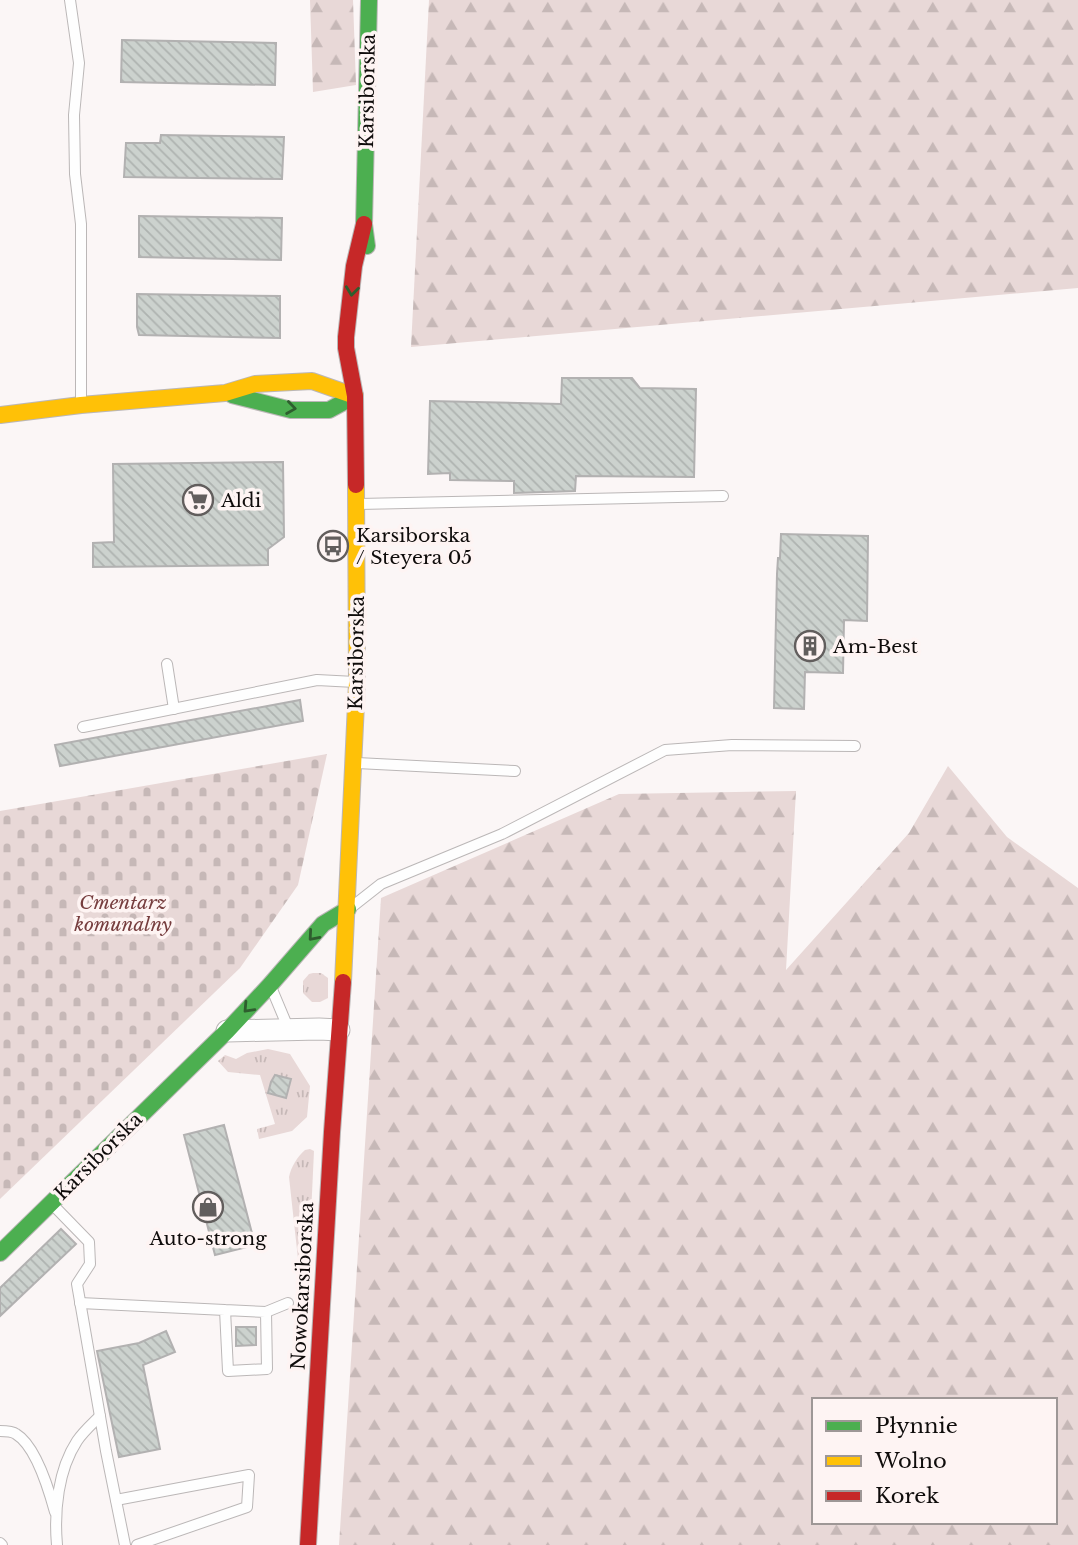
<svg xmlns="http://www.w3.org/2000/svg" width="1078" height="1545" font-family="'Libre Baskerville',serif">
<defs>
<pattern id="grass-tufts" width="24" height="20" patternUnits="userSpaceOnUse" patternTransform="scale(1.75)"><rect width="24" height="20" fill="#e8d8d7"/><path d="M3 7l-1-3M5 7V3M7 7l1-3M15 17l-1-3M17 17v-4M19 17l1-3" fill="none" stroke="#c6b8b7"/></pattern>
<pattern id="forest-firs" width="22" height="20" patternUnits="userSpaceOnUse" patternTransform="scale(1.75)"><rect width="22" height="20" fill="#e8d8d7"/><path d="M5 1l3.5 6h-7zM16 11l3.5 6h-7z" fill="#c6b8b7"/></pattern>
<pattern id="cemetery-stones" width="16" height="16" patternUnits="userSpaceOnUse" patternTransform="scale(1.75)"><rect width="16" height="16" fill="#e8d8d7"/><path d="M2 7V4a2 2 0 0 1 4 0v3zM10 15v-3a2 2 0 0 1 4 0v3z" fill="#c6b8b7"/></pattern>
<pattern id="building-back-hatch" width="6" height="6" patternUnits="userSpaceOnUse" patternTransform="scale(1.75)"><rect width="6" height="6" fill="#ccd2ce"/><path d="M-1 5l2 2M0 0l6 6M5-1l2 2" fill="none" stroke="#aeb3b0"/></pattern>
</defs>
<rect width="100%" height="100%" fill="#fbf6f6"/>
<g fill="url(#grass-tufts)">
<polygon points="313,973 321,973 328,978 328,998 320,1002 312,1002 303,993 303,981 309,974"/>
<polygon points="268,1049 290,1054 310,1086 307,1117 292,1131 259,1139 257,1129 275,1124 260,1075 228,1072 218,1061 225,1055 236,1059 247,1053"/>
<path d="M310,1149L314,1151L308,1278L299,1268L289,1177C291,1167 297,1157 305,1150Z"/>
</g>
<g fill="url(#forest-firs)" fill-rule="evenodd">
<polygon points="310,0 353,0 356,85 313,92"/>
<polygon points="429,0 1078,0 1078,288 411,347"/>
<path d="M948,766L1007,837L1078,888V1545H339L381,898L619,794L796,791L786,970L909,833ZM814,1400H1055V1522H814Z"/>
</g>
<polygon fill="url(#cemetery-stones)" points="327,754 298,885 240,968 0,1199 0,811"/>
<g fill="url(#building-back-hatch)" stroke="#b2b1b1" stroke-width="2">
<polygon points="122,40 276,43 275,85 121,82"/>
<polygon points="161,135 284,137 282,179 124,177 126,143 160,143"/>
<polygon points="139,216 282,218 281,260 139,257"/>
<polygon points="137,294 280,296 280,338 139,335 137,327"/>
<polygon points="562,378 632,378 640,388 696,389 694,477 576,476 575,491 514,493 514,481 450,480 450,473 428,474 430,401 561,404"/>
<polygon points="283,462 284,537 268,549 268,565 93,567 93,543 114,542 113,464"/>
<polygon points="781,534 868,536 867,621 844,620 843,673 805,672 804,709 774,708 777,574 778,558 780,558"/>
<polygon points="300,700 303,721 60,766 55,745"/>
<polygon points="275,1075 291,1079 286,1098 268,1093 271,1082"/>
<polygon points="224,1125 255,1245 215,1255 184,1135"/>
<polygon points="61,1229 76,1244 0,1316 0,1288"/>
<polygon points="236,1327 256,1327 256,1345 236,1346"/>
<polygon points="166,1331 175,1352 143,1365 160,1449 119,1457 97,1351 139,1343"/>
</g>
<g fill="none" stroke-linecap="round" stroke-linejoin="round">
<g stroke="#bbb7b7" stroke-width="12">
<g id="lane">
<polyline points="70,0 79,63 74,115 75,174 81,224 81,402"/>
<polyline points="359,504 723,496"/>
<polyline points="167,664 174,709"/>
<polyline points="83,727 317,680 355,682"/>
<polyline points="357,763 515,771"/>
<polyline points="353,906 381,884 502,834 665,750 732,745 855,746"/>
<polyline points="271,987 289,1030"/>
<polyline points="52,1204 89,1242 90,1264 77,1284 106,1451 125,1545"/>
<polyline points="80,1303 266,1312 267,1369 228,1371 225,1310"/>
<polyline points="266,1312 288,1303"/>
<path d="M0,1431C5,1431 12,1431 16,1434C36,1446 49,1490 55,1512"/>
<polyline points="116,1500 249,1475 247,1507 137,1545"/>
<polyline points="0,1543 2,1545"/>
<path d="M57,1545C54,1511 58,1470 77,1441C83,1432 92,1424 100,1416"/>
</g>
</g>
<g stroke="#bbb7b7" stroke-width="23">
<polyline id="street" points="227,1031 319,1029 339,1030"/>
</g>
<g stroke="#bbb7b7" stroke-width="18">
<g id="fast">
<polyline points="367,246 364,224 369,0"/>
<polyline points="232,395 291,410 329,410 355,396"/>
<polyline points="0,1253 227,1031 270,985 323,924 348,909"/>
</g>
</g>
<g stroke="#bbb7b7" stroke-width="18">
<g id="slow">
<polyline points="0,415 81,405 225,393 255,384 312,381 355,396"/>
<polyline points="343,982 357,682 356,485"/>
</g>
</g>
<g stroke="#bbb7b7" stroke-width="18">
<g id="jam">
<polyline points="356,485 355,396 346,348 346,337 354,266 364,224"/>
<polyline points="308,1545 332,1132 343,982"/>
</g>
</g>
<use href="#lane" stroke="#fefefe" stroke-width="10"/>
<use href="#street" stroke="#fefefe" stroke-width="21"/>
<use href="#fast" stroke="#4caf50" stroke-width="16"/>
<use href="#slow" stroke="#ffc107" stroke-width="16"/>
<use href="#jam" stroke="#c62828" stroke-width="16"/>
</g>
<defs><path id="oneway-chevron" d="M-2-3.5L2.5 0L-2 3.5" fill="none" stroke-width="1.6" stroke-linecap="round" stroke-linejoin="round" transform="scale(1.75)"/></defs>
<g stroke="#2e5e2e">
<use href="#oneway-chevron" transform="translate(352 291) rotate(97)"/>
<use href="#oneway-chevron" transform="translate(291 408) rotate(8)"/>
<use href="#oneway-chevron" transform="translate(313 936) rotate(131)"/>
<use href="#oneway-chevron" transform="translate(248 1008) rotate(133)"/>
</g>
<defs>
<g id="supermarket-ring" transform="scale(1.575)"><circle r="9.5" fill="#fef4f3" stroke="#625e5d" stroke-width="1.5"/><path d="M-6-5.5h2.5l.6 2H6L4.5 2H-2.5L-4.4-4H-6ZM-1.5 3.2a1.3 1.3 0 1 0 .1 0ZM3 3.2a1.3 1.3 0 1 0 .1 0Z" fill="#625e5d"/></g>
<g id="bus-ring" transform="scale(1.575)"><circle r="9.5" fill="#fef4f3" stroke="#625e5d" stroke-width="1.5"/><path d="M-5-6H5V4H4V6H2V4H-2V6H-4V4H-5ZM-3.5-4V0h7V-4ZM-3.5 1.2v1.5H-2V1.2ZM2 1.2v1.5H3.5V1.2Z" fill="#625e5d"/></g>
<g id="building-ring" transform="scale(1.575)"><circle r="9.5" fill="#fef4f3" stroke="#625e5d" stroke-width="1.5"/><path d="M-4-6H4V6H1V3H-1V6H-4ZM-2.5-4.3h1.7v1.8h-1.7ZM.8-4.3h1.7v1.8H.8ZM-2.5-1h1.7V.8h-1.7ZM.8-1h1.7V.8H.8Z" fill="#625e5d"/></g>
<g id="shop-ring" transform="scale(1.575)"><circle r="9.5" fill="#fef4f3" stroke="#625e5d" stroke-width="1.5"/><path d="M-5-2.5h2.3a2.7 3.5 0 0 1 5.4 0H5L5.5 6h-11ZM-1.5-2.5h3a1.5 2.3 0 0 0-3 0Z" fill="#625e5d"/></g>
</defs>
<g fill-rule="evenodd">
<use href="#supermarket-ring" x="198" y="500"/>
<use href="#bus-ring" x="333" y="546"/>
<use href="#building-ring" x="810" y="646"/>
<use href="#shop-ring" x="208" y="1207"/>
</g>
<g text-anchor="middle" stroke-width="7" stroke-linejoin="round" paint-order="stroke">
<g font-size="19" fill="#0f0c0b" stroke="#fef4f3">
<text transform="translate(367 91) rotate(-89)" y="7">Karsiborska</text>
<text transform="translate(356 653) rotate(-89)" y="7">Karsiborska</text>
<text transform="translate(98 1156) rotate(-45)" y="7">Karsiborska</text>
<text transform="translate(302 1286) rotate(-87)" y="7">Nowokarsiborska</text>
</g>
<g font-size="19" fill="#0f0c0b" stroke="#fef4f3" text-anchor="start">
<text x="221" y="507">Aldi</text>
<text x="356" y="542">Karsiborska<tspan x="356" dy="22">/ Steyera 05</tspan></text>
<text x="833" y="653">Am-Best</text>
<text x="208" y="1245" text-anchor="middle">Auto-strong</text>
</g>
<g font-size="19" font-style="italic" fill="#763d3e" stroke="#fef4f3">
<text x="123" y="909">Cmentarz<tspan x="123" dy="22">komunalny</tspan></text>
</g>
</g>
<rect x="812" y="1398" width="245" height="126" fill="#fef4f3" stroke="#9e9796" stroke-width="2"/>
<rect x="826" y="1421" width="35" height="10" fill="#4caf50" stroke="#9e9796" stroke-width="2"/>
<text x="875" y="1433" font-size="21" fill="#0f0c0b">Płynnie</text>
<rect x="826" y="1456" width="35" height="10" fill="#ffc107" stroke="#9e9796" stroke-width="2"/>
<text x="875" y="1468" font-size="21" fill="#0f0c0b">Wolno</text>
<rect x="826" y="1491" width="35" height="10" fill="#c62828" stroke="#9e9796" stroke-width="2"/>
<text x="875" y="1503" font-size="21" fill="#0f0c0b">Korek</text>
</svg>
